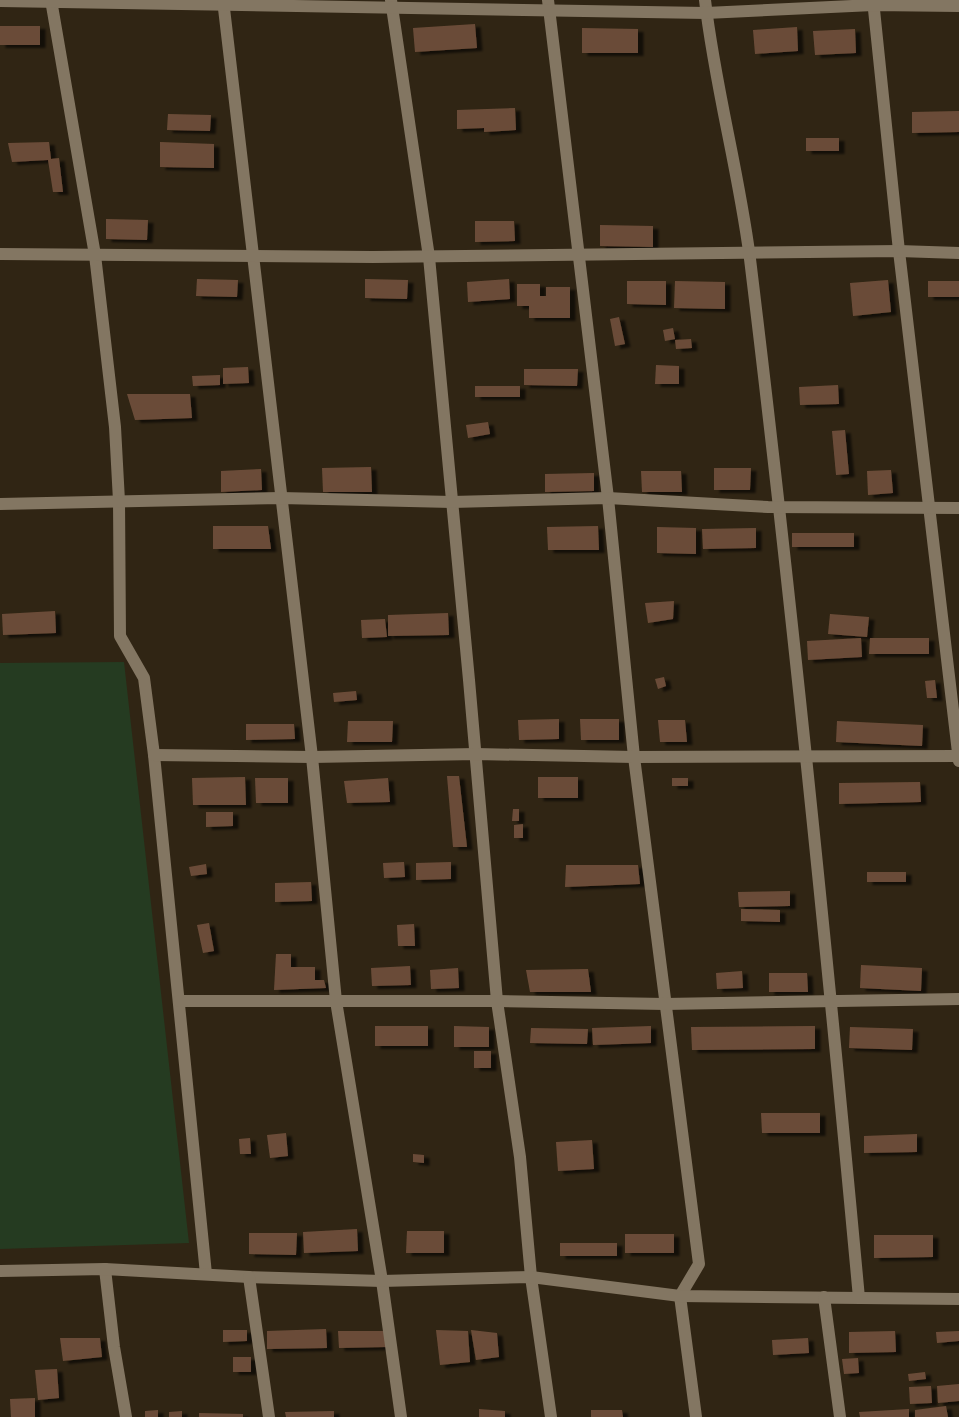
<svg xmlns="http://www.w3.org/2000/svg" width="959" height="1417" font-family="Spectral,serif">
<defs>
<filter id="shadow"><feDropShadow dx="5.5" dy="3" stdDeviation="1" flood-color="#0009"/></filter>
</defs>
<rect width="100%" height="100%" fill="#302514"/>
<polygon fill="#253b21" points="124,662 189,1243 0,1249 0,663"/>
<g fill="#6b4c38" filter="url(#shadow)">
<polygon points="475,24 477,48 415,52 413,28"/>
<rect x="0" y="26" width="40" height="19"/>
<polygon points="797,27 798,51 755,54 753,30"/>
<polygon points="582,28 638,29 638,53 582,53"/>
<polygon points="855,29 856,53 815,55 813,31"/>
<polygon points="515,108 516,130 484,132 484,128 457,129 457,110"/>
<polygon points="959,111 959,132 912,133 912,112"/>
<polygon points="168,114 211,115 210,131 167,130"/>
<rect x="806" y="138" width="33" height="13"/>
<polygon points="49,142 51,159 59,158 63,192 53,192 48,160 12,162 8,143"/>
<polygon points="160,142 214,144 214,168 160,167"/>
<polygon points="106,219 148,220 147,240 106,239"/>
<polygon points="475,221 514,221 515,241 475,242"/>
<polygon points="600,225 653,226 653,247 600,246"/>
<polygon points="197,279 238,280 237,297 196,296"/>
<polygon points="365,279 408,280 407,299 365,298"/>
<polygon points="509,279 510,299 468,302 467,282"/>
<polygon points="888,280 891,312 853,316 850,283"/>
<polygon points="627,281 666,281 666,305 627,304"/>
<polygon points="675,281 725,282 725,309 674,308"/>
<rect x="928" y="281" width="31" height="16"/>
<polygon points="517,284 540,284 540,296 546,296 546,287 570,287 570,318 529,318 529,306 517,306"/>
<polygon points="619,317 625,344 615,346 610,319"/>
<polygon points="673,328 675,339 665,341 663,330"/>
<polygon points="691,339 692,348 676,349 675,340"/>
<polygon points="656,365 679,366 679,384 655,384"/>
<polygon points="248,367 249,383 223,384 223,368"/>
<polygon points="524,369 578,369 577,386 524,385"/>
<polygon points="220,375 220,385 193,386 192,376"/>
<polygon points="838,385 839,404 800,405 799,387"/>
<rect x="475" y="386" width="45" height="11"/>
<polygon points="127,394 190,394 192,418 135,420"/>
<polygon points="488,422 490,434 468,438 466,425"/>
<polygon points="845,430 849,474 836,475 832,431"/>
<polygon points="371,467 372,492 323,492 322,468"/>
<polygon points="714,468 751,468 750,490 714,490"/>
<polygon points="261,469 262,490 221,492 221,471"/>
<polygon points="891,470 893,493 868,495 867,471"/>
<polygon points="641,471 681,471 682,492 642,492"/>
<polygon points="594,473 594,491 545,492 545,474"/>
<polygon points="213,526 268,526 271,549 213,549"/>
<polygon points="598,526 599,550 548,550 547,527"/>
<polygon points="657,527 696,528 696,554 657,553"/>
<polygon points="756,528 756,548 703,549 702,529"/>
<rect x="792" y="533" width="62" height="14"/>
<polygon points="674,601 673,619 648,623 645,603"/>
<polygon points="55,611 56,633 3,635 2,614"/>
<polygon points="448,613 449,635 388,636 388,615"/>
<polygon points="830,614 869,617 867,637 828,634"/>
<polygon points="385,619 387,637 362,638 361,620"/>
<polygon points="861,638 862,657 808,660 807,641"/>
<polygon points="870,638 929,638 929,654 869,654"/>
<polygon points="664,677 666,686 658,689 655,679"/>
<polygon points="935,680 937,698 927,698 925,681"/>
<polygon points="356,691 357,700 334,702 333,693"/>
<polygon points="559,719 559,739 519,740 518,720"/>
<polygon points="580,719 619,719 619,740 581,740"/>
<polygon points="658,720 685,720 687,742 660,742"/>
<polygon points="348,721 393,721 392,742 347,742"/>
<polygon points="837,721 923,725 922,746 836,742"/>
<polygon points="246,724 294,724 295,739 246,740"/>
<polygon points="447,776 459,776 467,847 453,847"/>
<polygon points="245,777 246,805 193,805 192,778"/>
<rect x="538" y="777" width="40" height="21"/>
<polygon points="255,778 288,778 288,803 256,803"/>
<polygon points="388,778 390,802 347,803 344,781"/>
<rect x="672" y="778" width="16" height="8"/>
<polygon points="920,782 921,802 839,804 839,783"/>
<polygon points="513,809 519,809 519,821 512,821"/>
<polygon points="206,812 233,812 233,826 206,827"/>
<polygon points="523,824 523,838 514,838 514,825"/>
<polygon points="404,862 405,877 384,878 383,863"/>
<polygon points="451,862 451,879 416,880 416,863"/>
<polygon points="206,864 207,874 191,876 189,867"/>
<polygon points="566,865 638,865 640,884 565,887"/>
<rect x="867" y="872" width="39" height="10"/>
<polygon points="311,882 312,901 275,902 275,883"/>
<polygon points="790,891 790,906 739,907 738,892"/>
<polygon points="741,909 780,910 780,922 741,921"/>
<polygon points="209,923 214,951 203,953 197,925"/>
<polygon points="414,924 415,946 398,946 397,925"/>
<polygon points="276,954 291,954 291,967 315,967 315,980 324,980 326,988 274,990"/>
<polygon points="861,965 922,968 921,991 860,988"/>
<polygon points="410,966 411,985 372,986 371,968"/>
<polygon points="458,968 459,988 431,989 430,970"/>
<polygon points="588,969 591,992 530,992 526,970"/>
<polygon points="742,971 743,988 717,989 716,973"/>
<polygon points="769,973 807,973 808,992 769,992"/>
<rect x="375" y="1026" width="53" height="20"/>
<polygon points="454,1026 489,1027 489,1047 454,1047"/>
<polygon points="651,1026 651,1043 593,1045 592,1028"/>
<polygon points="815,1026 815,1049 692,1050 691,1027"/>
<polygon points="850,1027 913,1029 912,1050 849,1048"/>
<polygon points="531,1028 588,1029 587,1044 530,1043"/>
<rect x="474" y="1051" width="17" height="17"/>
<polygon points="761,1113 820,1113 820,1133 762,1133"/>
<polygon points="286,1133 288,1156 270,1158 267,1135"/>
<polygon points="917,1134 917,1152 864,1153 864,1136"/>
<polygon points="250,1138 251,1154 240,1154 239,1139"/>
<polygon points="592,1140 594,1169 558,1171 556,1142"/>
<polygon points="413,1154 424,1155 424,1163 413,1162"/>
<polygon points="357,1229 358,1251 304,1253 303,1232"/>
<polygon points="407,1231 444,1231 444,1253 406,1253"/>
<polygon points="249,1233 297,1233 296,1255 249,1254"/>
<rect x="625" y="1234" width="49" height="19"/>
<polygon points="874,1235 933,1235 933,1257 874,1258"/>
<rect x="560" y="1243" width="57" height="13"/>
<polygon points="326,1329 327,1348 267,1349 267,1331"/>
<polygon points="223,1330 247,1330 247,1341 223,1342"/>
<polygon points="436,1330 468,1331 470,1362 440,1365"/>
<polygon points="471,1330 497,1333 499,1357 476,1360"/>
<polygon points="338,1331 387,1331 387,1347 339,1348"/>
<polygon points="895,1331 896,1352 849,1353 849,1332"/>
<polygon points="959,1331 959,1341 937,1343 936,1332"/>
<polygon points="60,1338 100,1338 102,1357 63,1361"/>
<polygon points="808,1338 809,1353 773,1355 772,1340"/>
<rect x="233" y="1357" width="18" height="15"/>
<polygon points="858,1358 859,1373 844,1374 842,1359"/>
<polygon points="57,1369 59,1398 38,1400 35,1370"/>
<polygon points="925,1372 926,1379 909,1381 908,1374"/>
<polygon points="959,1384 959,1401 938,1403 937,1386"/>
<polygon points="931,1386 932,1403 910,1404 909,1387"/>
<polygon points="35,1398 35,1417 11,1417 10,1399"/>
<polygon points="946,1406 948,1417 915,1417 915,1410"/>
<polygon points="479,1409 505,1411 505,1417 479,1417"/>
<polygon points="909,1409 909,1417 860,1417 859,1412"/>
<polygon points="158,1410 158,1417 145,1417 145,1411"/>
<polygon points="591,1410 622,1410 623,1417 591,1417"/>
<polygon points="182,1411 182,1417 169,1417 169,1412"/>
<polygon points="334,1411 334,1417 286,1417 285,1412"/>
<polygon points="199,1413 243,1414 243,1417 199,1417"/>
</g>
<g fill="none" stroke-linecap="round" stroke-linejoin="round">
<g stroke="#837662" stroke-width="12">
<polyline points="51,0 95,255 115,427 119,501 120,636 144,678 154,755 206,1274"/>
<polyline points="223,0 312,757 336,1001 382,1281 401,1417"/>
<polyline points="391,0 429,257 469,680 497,1001 520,1157 531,1277 551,1417"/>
<polyline points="548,0 608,498 634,757 699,1264 680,1296 696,1417"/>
<path d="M705,0C715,87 739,172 750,259C792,604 827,951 859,1298"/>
<polyline points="873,0 899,251 959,761"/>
<polyline points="0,1 706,13 873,5 959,6"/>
<polyline points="0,254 373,257 899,251 959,253"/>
<polyline points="0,504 281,498 452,502 608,498 768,507 959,508"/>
<polyline points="154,755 312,757 476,754 634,757 959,756"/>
<polyline points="179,1001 497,1001 665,1004 959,999"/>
<polyline points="105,1269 114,1347 126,1417"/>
<polyline points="0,1271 105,1269 249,1277 382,1281 531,1277 680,1296 959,1299"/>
<polyline points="249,1277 269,1417"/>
<polyline points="824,1297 840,1417"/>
</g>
</g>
</svg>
